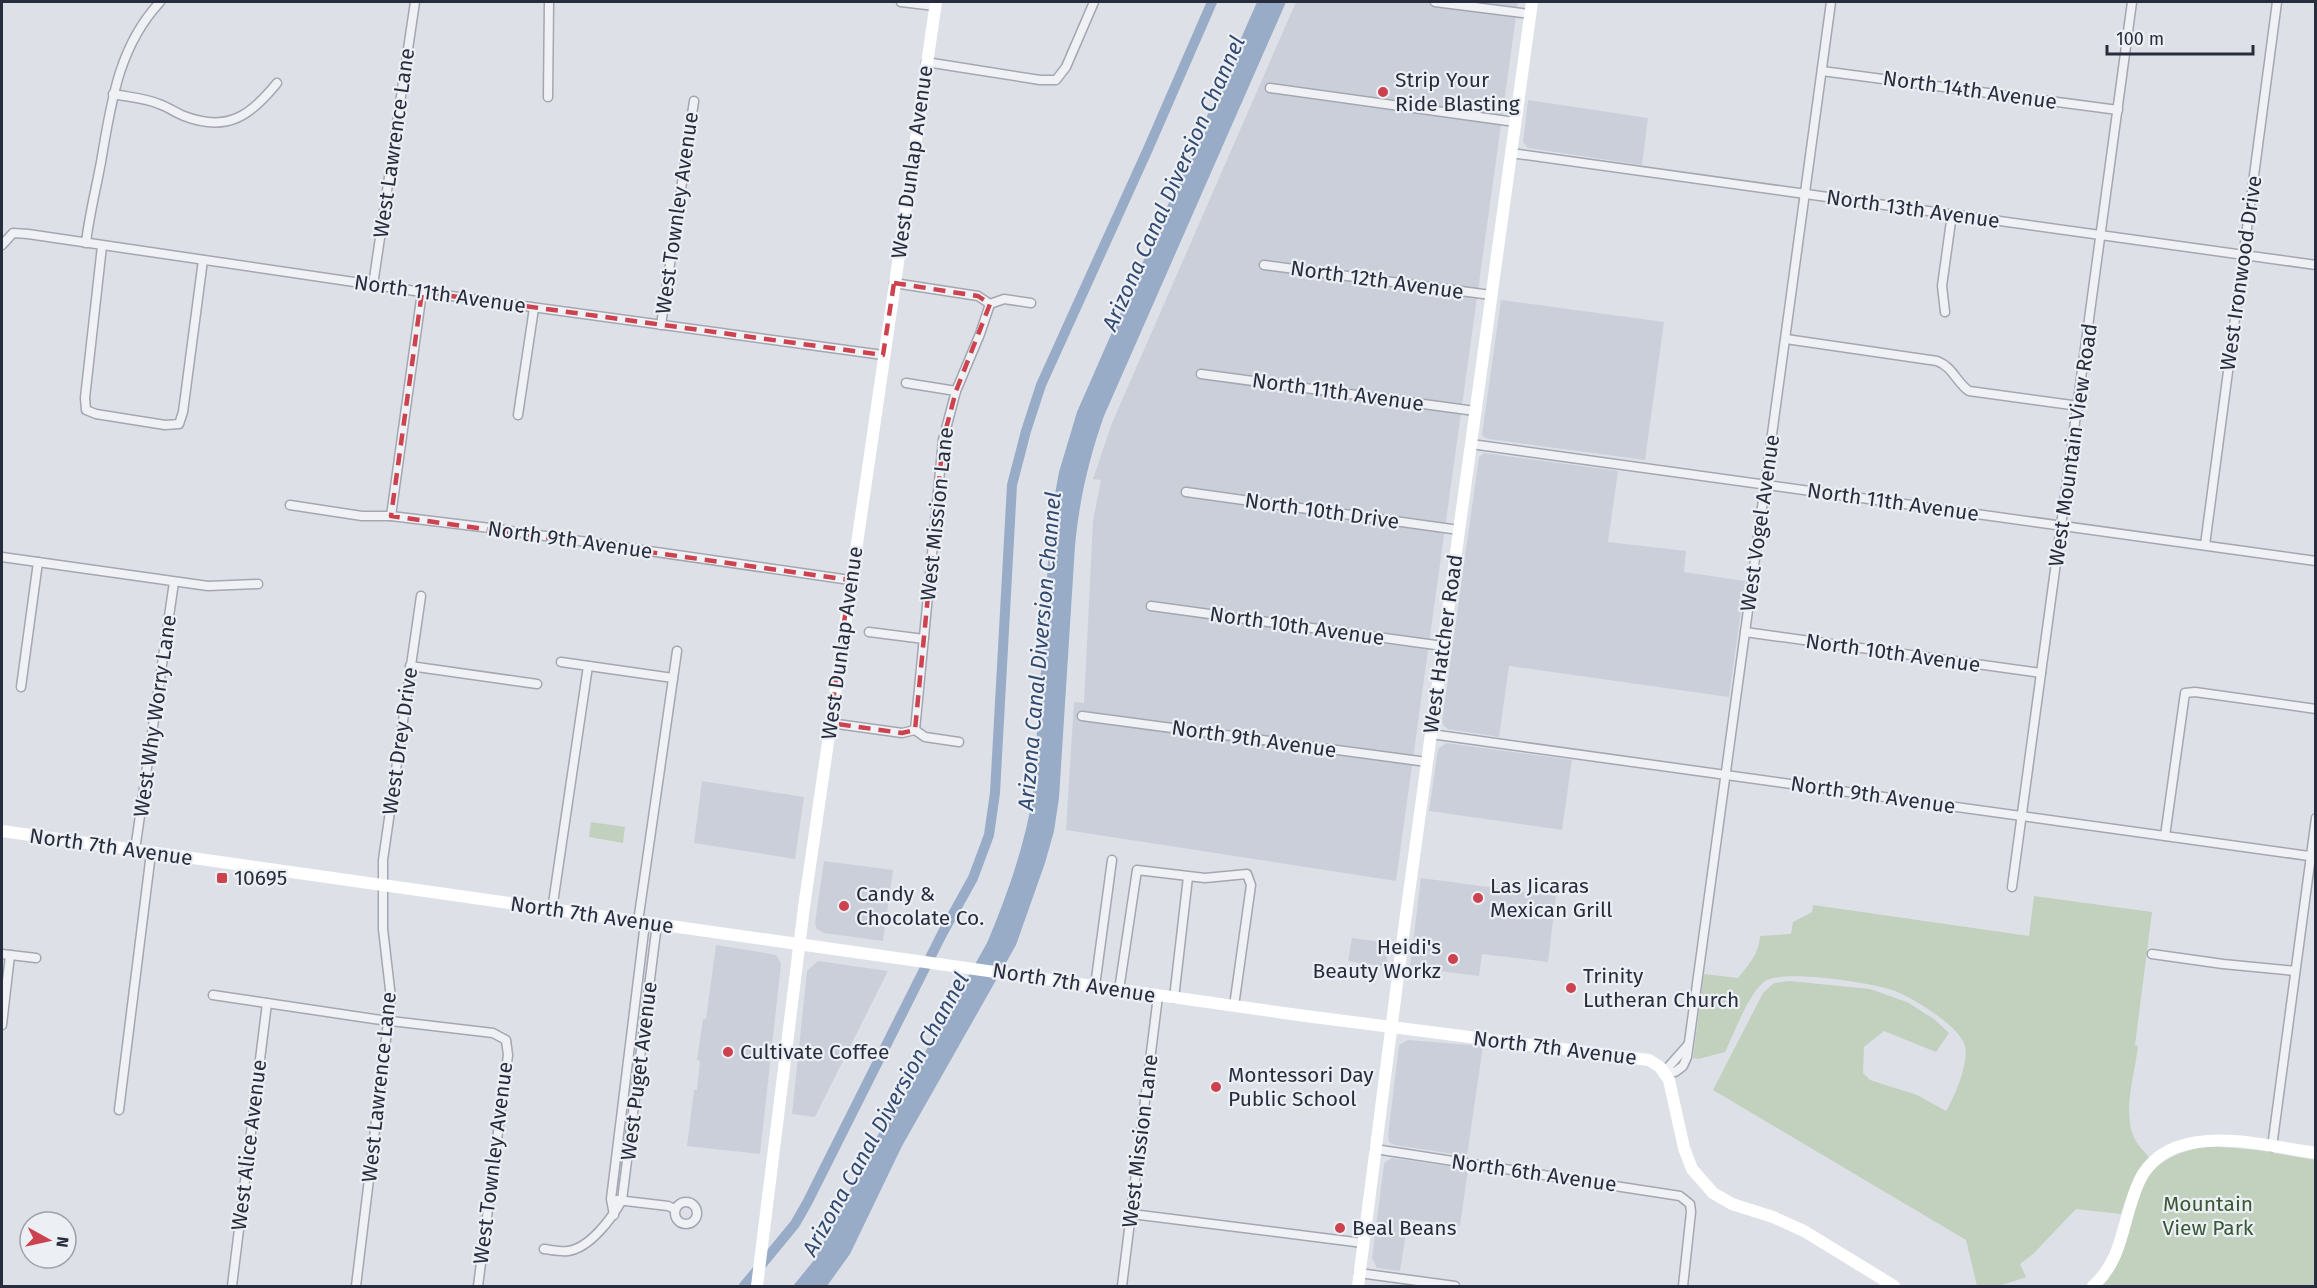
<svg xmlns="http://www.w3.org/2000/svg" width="2317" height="1288" font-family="'Fira Sans',sans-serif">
<rect width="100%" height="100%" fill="#dde0e7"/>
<g fill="#cbcfd9">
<polygon points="1296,2 1518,2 1396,881 1066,830 1074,702 1084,703 1093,521 1101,480 1093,479 1112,423"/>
<polygon points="1528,100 1648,118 1642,165 1528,148 1523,142"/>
<polygon points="1501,300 1664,322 1645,460 1488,439 1484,437 1482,434"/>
<polygon points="1484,453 1618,471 1608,542 1686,551 1684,572 1745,581 1729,697 1509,666 1499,737 1448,729 1444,726 1442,722 1479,457"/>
<polygon points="1446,743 1572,760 1562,830 1429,811 1438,749"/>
<polygon points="702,781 804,797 795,859 694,843"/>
<polygon points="824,861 893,870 883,941 824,933 817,929 815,923"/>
<polygon points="1421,878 1556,896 1548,962 1482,954 1479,976 1410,967"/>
<polygon points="1352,938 1389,943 1386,967 1348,961"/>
<polygon points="716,945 771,954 777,956 781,964 760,1154 687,1146 694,1090 697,1090 700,1061 697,1060 703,1019 706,1019"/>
<polygon points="818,961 888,971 815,1117 792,1114 807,971"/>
<polygon points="1408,1040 1483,1046 1467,1156 1394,1145 1389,1142 1388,1136 1399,1045"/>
<polygon points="1392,1158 1468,1169 1460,1226 1408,1219 1400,1271 1377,1268 1372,1258 1384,1165 1385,1162"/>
</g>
<g fill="#c2d0be">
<polygon points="591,822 625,827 623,843 589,837"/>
<path d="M2034,896L2152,912L2135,1045L2138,1046C2135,1073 2123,1109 2133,1135C2136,1144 2143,1150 2149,1157C2134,1174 2128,1192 2121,1214L2076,1209L2033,1254L2020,1264L2026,1277L1999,1286H1977L1966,1240L1713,1090L1763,993L1774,983L1789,981L1870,989L1907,1002L1934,1019L1949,1033L1936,1052L1884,1031L1864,1047L1863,1073L1870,1080L1917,1095L1946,1111C1955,1097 1969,1062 1965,1046C1960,1026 1913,998 1895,991C1875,983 1782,969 1765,981C1748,994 1735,1032 1725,1052L1698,1059L1693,1058L1704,974L1738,978C1749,964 1759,954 1760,936L1791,934L1793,922L1812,912L1813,905L2029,936Z"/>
<path d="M2208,1146L2257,1150L2315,1160V1286H2101C2109,1275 2118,1265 2123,1251C2129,1235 2131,1218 2136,1202C2147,1164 2172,1153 2208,1146Z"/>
</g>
<path fill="#98acc7" d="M1257,2H1286L1104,416C1089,458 1079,501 1075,546L1059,798L1054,831L1045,863L1016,945L902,1146L850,1254L827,1286H793L815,1259L874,1142L987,943C1007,896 1025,845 1033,794L1051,516L1059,472L1077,412Z"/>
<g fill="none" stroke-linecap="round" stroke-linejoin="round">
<polyline stroke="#98acc7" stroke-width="10" points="744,1286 795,1224 807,1203 942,934 973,878 989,835 995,793 1012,485 1026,431 1041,385 1148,149 1212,2"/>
<g stroke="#a3a7b1" stroke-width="11">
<g id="street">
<polyline points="901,2 935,6"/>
<polyline points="1435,2 1530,14"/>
<polyline points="926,62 1040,80 1056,80 1066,67 1094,2"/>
<polyline points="1822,71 2118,110"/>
<polyline points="1270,88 1515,122"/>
<path d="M113,94C128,97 145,98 159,104C168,107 176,113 184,116C228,133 251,115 277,83"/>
<polyline points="548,97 549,2"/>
<polyline points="1511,153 2316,265"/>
<path d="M86,243C89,216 96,189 101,162C111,104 118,47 160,2"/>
<polyline points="2,245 13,233 28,234 422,292 883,355"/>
<polyline points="102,246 85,398 86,410 96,414 165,425 179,424 183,412 203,260"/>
<polyline points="1264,265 1491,295"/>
<polyline points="894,283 978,296 990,304 1004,299 1031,303"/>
<polyline points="373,285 415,2"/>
<polyline points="1945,312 1942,286 1952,214"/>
<polyline points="661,325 694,101"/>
<path d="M1786,339L1937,361C1953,367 1956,382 1969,391L2079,406"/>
<polyline points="1201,374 1475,411"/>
<polyline points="906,383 956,391"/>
<polyline points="518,415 534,308"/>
<polyline points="1471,444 2316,561"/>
<polyline points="1186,492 1459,530"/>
<polyline points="290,505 362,516 391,516 490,528 850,580"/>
<polyline points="391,516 422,292"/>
<polyline points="2205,545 2277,2"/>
<polyline points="2,557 208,586 258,584"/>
<polyline points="1151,606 1443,646"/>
<polyline points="869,632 924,639"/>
<polyline points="1745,632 2041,673"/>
<polyline points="561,662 673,678"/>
<polyline points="410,666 537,684"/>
<polyline points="21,687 38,562"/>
<polyline points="1082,716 1427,762"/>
<polyline points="830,723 902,733 915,730 925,737 959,742"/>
<polyline points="915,730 943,440 956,391 980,334 990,304"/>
<polyline points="1431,734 2316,857"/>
<polyline points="2165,836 2185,693 2195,692 2316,709"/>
<polyline points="135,850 174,582"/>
<polyline points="2012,887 2132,2"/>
<polyline points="552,910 588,666"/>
<polyline points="638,922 677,651"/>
<polyline points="2,954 36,958"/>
<polyline points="2152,954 2223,964 2295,971"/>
<polyline points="1095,986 1112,860"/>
<polyline points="1119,990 1137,870 1205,878 1247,874 1251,885 1234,1006"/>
<polyline points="213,995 374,1019 493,1033 506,1040 508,1055 478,1286"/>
<polyline points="1174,998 1188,877"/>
<polyline points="2,1025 10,955"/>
<polyline points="1664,1072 1675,1072 1683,1066 1687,1057 1831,2"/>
<polyline points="1664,1072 1688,1045"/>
<polyline points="119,1110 151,853"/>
<polyline points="2272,1147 2316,818"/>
<polyline points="1375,1149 1680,1196 1690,1204 1691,1212 1683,1286"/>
<polyline points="617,1200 668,1206 675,1209"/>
<circle cx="686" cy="1213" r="11"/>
<polyline points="1132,1214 1363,1243"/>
<polyline points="614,1215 611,1199 645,923"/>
<path d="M544,1249C552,1250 561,1252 568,1251C590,1248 612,1218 622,1200L657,924"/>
<polyline points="1359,1273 1455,1286"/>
<polyline points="232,1286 267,1003"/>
<polyline points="356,1286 391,998 383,929 383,860 421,596"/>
<polyline points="1122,1286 1158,996"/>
</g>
</g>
<use href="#street" stroke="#f0f1f5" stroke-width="8"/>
<g stroke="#fff" stroke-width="12">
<polyline points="2,831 1298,1015 1649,1060 1660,1067 1669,1080 1684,1148 1692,1169 1713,1193 1732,1204 1773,1217 1804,1231 1894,1286"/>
<polyline points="757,1286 804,907 936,2"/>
<polyline points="1358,1286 1405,922 1532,2"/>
<path d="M2093,1286C2114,1268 2120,1243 2127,1217C2131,1203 2135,1187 2143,1174C2177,1120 2264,1146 2316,1153"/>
</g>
</g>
<path fill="none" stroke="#cc424f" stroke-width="4.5" stroke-dasharray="12 8" stroke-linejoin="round" d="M894,283L978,296L990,304L956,391L943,440L915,730L902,733L830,723L850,580L391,516L422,292L883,355Z"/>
<g fill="#cc424f" stroke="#eceff4" stroke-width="2">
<circle cx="1383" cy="92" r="6"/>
<rect x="216" y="872" width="12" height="12" rx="3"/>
<circle cx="1478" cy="898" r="6"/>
<circle cx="844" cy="906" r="6"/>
<circle cx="1453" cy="959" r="6"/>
<circle cx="1571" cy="988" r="6"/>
<circle cx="728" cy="1052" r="6"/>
<circle cx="1216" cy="1087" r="6"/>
<circle cx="1340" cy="1228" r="6"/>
</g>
<g text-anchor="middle" stroke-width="4.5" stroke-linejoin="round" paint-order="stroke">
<g font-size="21" fill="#272d3d" stroke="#eceff4" text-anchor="start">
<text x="1395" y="87">Strip Your<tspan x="1395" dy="24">Ride Blasting</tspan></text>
<text x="234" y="885">10695</text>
<text x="1490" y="893">Las Jicaras<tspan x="1490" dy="24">Mexican Grill</tspan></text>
<text x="856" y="901">Candy &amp;<tspan x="856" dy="24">Chocolate Co.</tspan></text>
<text x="1441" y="954" text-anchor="end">Heidi's<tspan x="1441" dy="24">Beauty Workz</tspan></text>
<text x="1583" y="983">Trinity<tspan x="1583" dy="24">Lutheran Church</tspan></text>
<text x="740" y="1059">Cultivate Coffee</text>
<text x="1228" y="1082">Montessori Day<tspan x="1228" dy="24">Public School</tspan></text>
<text x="1352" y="1235">Beal Beans</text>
</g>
<g font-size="21" fill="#272d3d" stroke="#eceff4">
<text transform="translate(1970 90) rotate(8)" y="7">North 14th Avenue</text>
<text transform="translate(394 143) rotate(-82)" y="7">West Lawrence Lane</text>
<text transform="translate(912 162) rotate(-82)" y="7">West Dunlap Avenue</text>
<text transform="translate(1913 209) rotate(8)" y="7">North 13th Avenue</text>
<text transform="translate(677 213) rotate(-82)" y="7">West Townley Avenue</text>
<text transform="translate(2241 273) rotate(-82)" y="7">West Ironwood Drive</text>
<text transform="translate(1377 280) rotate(8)" y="7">North 12th Avenue</text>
<text transform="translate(440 294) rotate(8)" y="7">North 11th Avenue</text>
<text transform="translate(1338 392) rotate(8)" y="7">North 11th Avenue</text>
<text transform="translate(2073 445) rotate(-82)" y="7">West Mountain View Road</text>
<text transform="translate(1893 502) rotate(8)" y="7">North 11th Avenue</text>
<text transform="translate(1322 511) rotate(8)" y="7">North 10th Drive</text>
<text transform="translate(937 514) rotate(-84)" y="7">West Mission Lane</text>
<text transform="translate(1760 523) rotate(-82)" y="7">West Vogel Avenue</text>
<text transform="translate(570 540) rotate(8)" y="7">North 9th Avenue</text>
<text transform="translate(1297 626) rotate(8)" y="7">North 10th Avenue</text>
<text transform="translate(842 643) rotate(-82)" y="7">West Dunlap Avenue</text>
<text transform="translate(1443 644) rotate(-82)" y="7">West Hatcher Road</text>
<text transform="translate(1893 653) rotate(8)" y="7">North 10th Avenue</text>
<text transform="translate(155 716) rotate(-82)" y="7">West Why Worry Lane</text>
<text transform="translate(1254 739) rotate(8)" y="7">North 9th Avenue</text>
<text transform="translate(400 741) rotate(-82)" y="7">West Drey Drive</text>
<text transform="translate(1873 795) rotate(8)" y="7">North 9th Avenue</text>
<text transform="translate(111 847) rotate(8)" y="7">North 7th Avenue</text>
<text transform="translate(592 915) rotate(8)" y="7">North 7th Avenue</text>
<text transform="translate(1074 983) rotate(9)" y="7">North 7th Avenue</text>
<text transform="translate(1555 1048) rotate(7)" y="7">North 7th Avenue</text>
<text transform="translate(639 1071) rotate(-83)" y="7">West Puget Avenue</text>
<text transform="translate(379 1087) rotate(-84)" y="7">West Lawrence Lane</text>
<text transform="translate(1140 1141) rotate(-83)" y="7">West Mission Lane</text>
<text transform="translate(249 1145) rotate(-83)" y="7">West Alice Avenue</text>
<text transform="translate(493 1163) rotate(-83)" y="7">West Townley Avenue</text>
<text transform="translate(1534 1173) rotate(8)" y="7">North 6th Avenue</text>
</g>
<g font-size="21" fill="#395834" stroke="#eceff4">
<text x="2208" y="1211">Mountain<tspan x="2208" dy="24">View Park</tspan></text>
</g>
<g font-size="22" font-style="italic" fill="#324a70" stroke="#eceff4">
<text transform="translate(1173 183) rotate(-66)" y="8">Arizona Canal Diversion Channel</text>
<text transform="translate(1039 651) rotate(-85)" y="8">Arizona Canal Diversion Channel</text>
<text transform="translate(885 1114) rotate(-61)" y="8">Arizona Canal Diversion Channel</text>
</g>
</g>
<rect width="2317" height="1288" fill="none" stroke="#272d3d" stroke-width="6"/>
<g transform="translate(48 1240) rotate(98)"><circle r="28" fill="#eceff4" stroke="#9da1ab" stroke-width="1.5"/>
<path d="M0-4.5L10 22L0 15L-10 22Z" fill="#cc424f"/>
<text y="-9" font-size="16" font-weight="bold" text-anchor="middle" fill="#272d3d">N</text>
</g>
<path d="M2107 45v9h146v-9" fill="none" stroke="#272d3d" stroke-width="3"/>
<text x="2116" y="45" font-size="18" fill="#272d3d" stroke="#eceff4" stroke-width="4.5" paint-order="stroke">100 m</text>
</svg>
